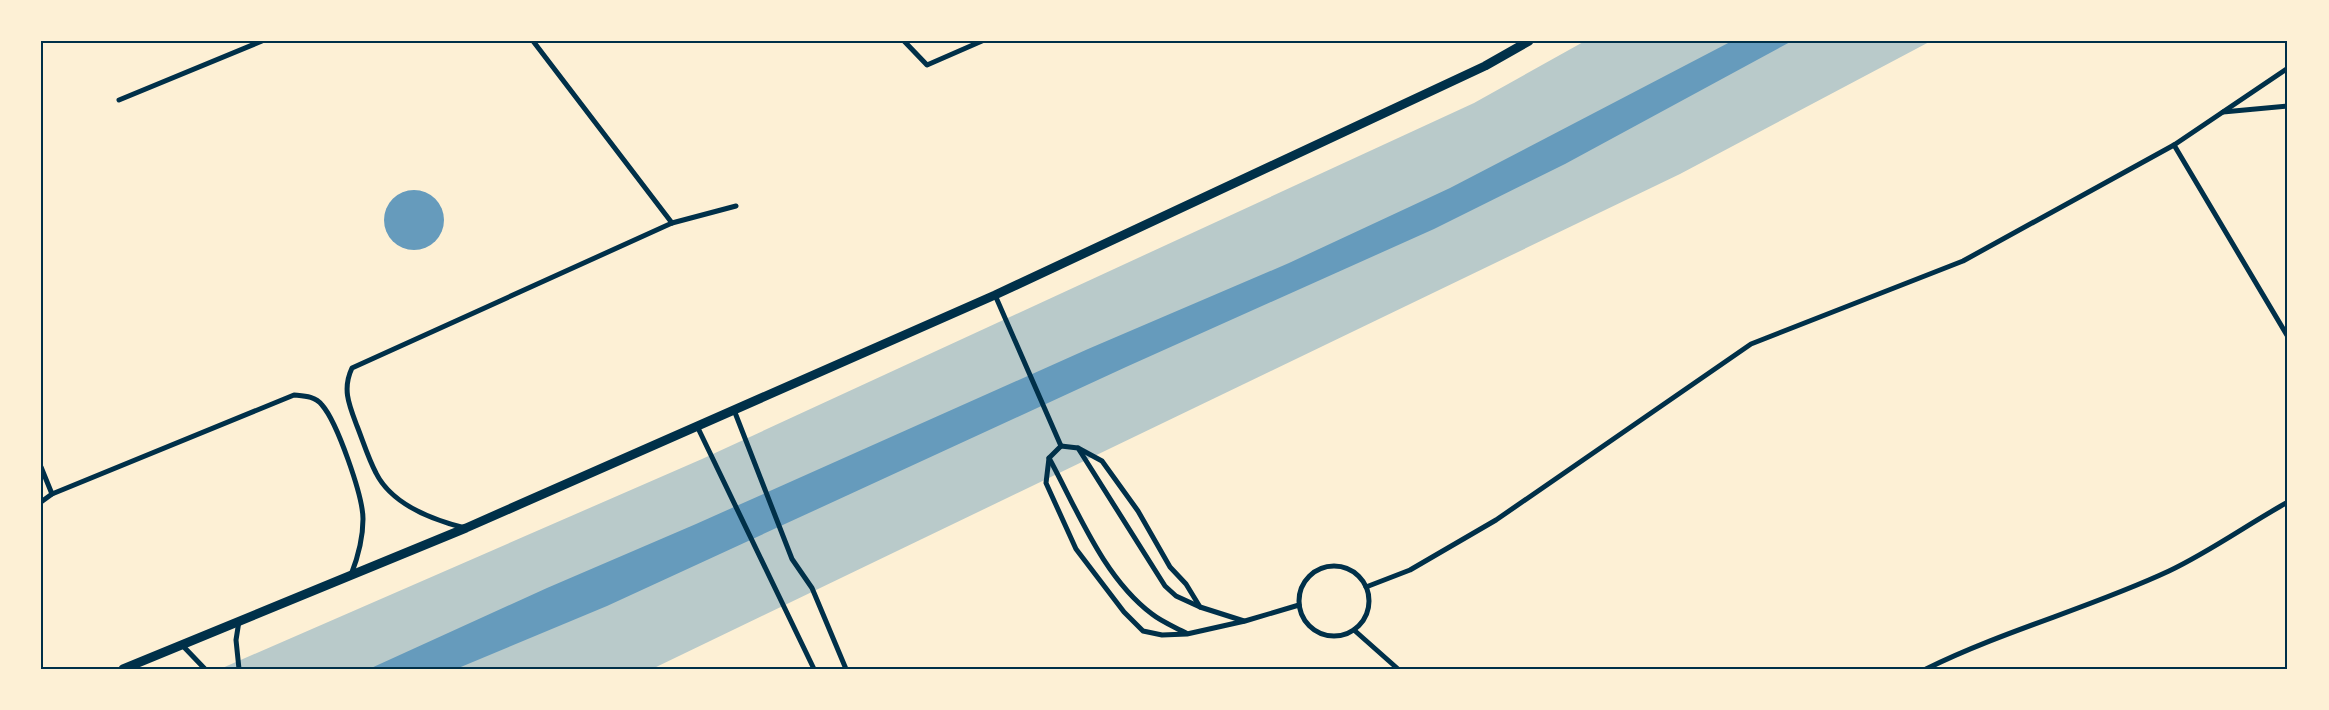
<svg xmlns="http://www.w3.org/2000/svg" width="2329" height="710" font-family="'PT Serif',serif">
<rect width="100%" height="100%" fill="#fdf0d5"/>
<polygon fill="#b9caca" points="1585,41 1931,41 1680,174 652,669 220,669 702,459 1474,103"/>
<g fill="#669bbc">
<polygon points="1732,41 1792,41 1565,164 1434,229 1126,367 607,606 456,669 369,669 547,588 696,524 1088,349 1289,263 1450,188"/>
<circle cx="414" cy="220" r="30"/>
</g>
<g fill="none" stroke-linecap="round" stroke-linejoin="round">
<g stroke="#003049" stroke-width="5">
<polyline points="533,41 672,223"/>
<polyline points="904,41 927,65 982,41"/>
<polyline points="119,100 262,41"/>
<polyline points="2223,112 2288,106"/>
<polyline points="2174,145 2288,337"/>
<polyline points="995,295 1061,446"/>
<polyline points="734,410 792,559 812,588 846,669"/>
<polyline points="697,426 814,669"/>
<polyline points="1061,446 1049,458 1046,483 1076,549 1124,612 1143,631 1162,635 1187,634 1245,621 1299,605"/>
<polyline points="1061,446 1078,448 1165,586 1176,596 1200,607"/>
<polyline points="1078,448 1102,461 1138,511 1170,567 1186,584 1200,607 1244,621"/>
<path d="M1049,458C1078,511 1103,577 1152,614C1162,622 1175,627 1186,633"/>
<polyline points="41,467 52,494"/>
<path d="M41,502L52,494L294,395C304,396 315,396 322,405C337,422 363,496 363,519C363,539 358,557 351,575"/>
<path d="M465,528C433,520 392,505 376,473C368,458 363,441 357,426C349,405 342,389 352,368L672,223L736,206"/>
<circle cx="1334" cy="601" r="35"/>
<polyline points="1366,587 1410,570 1496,520 1751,344 1963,261 2174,145 2288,68"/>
<polyline points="239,621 236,640 239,669"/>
<polyline points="1354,630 1398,669"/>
<polyline points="182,645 205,669"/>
<path d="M1926,669C2005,630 2090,608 2169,571C2211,551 2248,524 2288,502"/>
</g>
<polyline stroke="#003049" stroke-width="9" points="123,669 466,528 995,295 1485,66 1529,41"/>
</g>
<rect width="2329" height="710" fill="none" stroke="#fdf0d5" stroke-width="85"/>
<rect x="42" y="42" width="2244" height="626" fill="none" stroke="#003049" stroke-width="2"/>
</svg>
